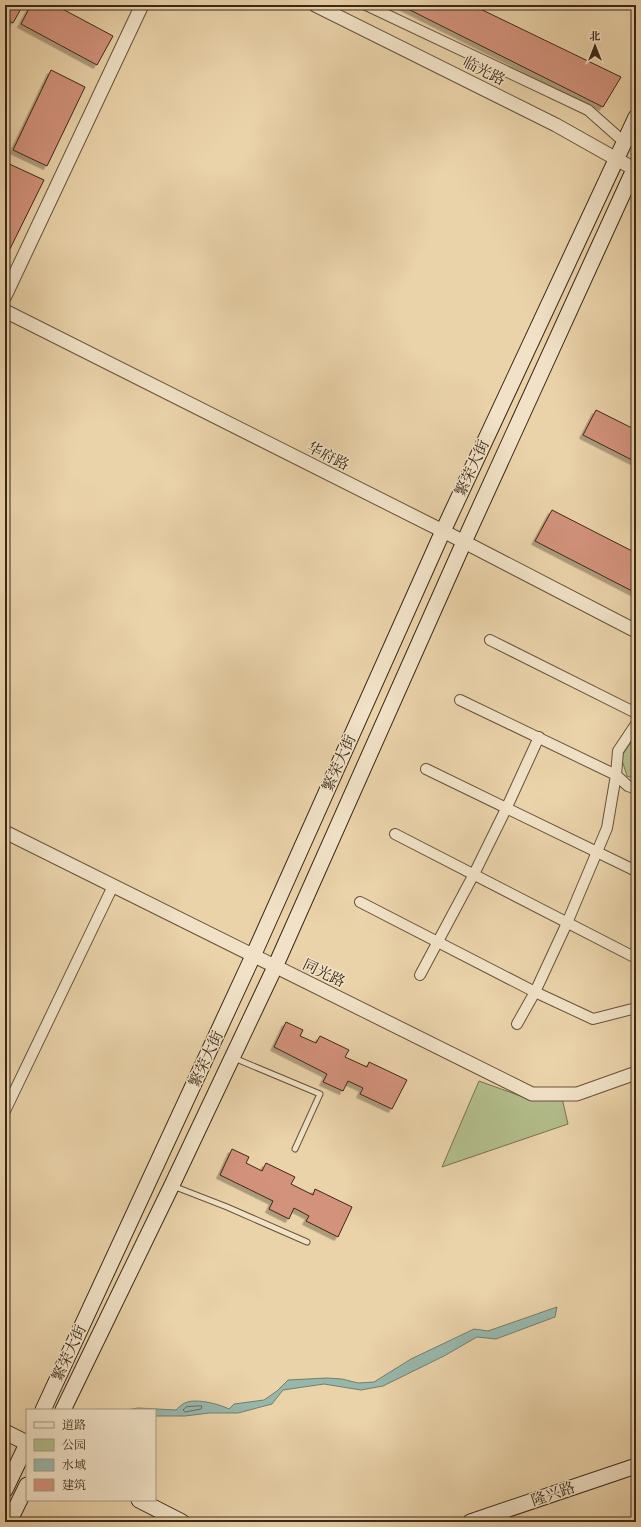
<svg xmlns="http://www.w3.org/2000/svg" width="641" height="1527" font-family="Alegreya,'Noto Serif SC',serif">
<defs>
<filter id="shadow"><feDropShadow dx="-3.5" dy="3.5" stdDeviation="0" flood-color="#0004"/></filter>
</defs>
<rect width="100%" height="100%" fill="#ead2a9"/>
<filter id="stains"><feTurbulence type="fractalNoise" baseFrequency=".005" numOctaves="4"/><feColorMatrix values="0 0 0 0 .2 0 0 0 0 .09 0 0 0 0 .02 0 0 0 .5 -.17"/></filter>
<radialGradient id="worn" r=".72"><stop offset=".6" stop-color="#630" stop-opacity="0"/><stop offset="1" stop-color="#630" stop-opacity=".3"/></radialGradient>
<g fill="#b2bd8b" stroke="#767251">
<polygon points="636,735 636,779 627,776 621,757"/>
<polygon points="479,1081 526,1098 562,1098 568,1124 442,1167"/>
</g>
<path fill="#98b7ab" stroke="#727e70" d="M557,1307L555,1317L496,1339L477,1337L444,1356L383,1386L361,1390L324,1384L283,1390L272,1404L238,1413H209L185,1416H155V1410H126L138,1408L176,1410C178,1408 180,1406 183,1404C193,1397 219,1404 229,1409L234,1404L264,1400L277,1391L288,1380L327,1378L342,1379L358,1383L374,1382L411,1359L474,1329L488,1331Z"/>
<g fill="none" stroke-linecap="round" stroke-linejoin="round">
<polygon stroke="#697061" stroke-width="1" points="198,1406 202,1406 201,1409 185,1412 183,1410 186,1407"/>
</g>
<g fill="#d3927b" stroke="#3a2817" filter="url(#shadow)">
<polygon points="5,5 23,5 13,23 5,19"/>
<polygon points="31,5 55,5 113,36 97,65 21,24"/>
<polygon points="400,5 472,5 621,77 603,107"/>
<polygon points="51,70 85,87 47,166 13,150"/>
<polygon points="5,162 44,180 5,259"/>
<polygon points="596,410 636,430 636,462 583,435"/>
<polygon points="552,510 636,553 636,593 535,541"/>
<polygon points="286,1022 303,1030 300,1036 316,1043 320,1036 349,1050 345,1057 367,1067 369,1062 407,1080 392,1109 360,1094 363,1088 348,1081 343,1091 323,1082 327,1074 274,1047"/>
<polygon points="232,1149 249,1157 246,1163 262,1171 266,1163 295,1177 291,1184 313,1195 315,1189 352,1207 338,1237 306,1221 309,1216 294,1208 289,1219 269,1209 273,1201 220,1175"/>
</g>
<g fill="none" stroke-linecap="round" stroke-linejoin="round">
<g stroke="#66523c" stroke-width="7">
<g id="service">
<polyline points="234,1058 320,1094 295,1149"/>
<polyline points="173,1186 227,1207 307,1242"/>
</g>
</g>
<g stroke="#66523c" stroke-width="12">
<g id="minor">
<polyline points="366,5 588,110 624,142"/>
<polyline points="490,640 636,713"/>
<polyline points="460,700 616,775 607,828 567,923 535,992 517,1024"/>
<polyline points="636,724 618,751 616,775 628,786 636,789"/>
<polyline points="426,769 636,871"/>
<polyline points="395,834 636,958"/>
<polyline points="360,902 535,992 593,1019 636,1008"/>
<polyline points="420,975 474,874 506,809 539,737"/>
<polyline points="5,1111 113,886"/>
</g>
</g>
<g stroke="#66523c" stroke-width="15">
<g id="tertiary">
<polyline points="315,5 556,125 636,170"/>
<polyline points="5,296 142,5"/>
<polyline points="5,311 443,531 636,631"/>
<polyline points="5,832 532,1094 577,1094 636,1073"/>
</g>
</g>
<g stroke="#3a2817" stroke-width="17">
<g id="secondary">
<polyline points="43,1410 253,956 443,531 636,117"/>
<polyline points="63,1410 172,1185 275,967 464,542 636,165"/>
<polyline points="5,1432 27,1443"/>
<polyline points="5,1490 27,1444"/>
<polyline points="139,1500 182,1522"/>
<polyline points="9,1522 27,1485"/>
<polyline points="470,1522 636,1466"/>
</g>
</g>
<use href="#service" stroke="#f1e2c7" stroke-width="5"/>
<use href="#minor" stroke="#f1e2c7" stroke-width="10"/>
<use href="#tertiary" stroke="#f1e2c7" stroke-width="13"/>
<use href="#secondary" stroke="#f1e2c7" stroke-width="15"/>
</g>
<g text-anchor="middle" stroke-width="3" stroke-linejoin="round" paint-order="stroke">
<g font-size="15" fill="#3a2817" stroke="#f1e2c7">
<text transform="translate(484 71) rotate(27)" y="5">临光路</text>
<text transform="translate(328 456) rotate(27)" y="5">华府路</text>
<text transform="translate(472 468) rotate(-65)" y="5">繁荣大街</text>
<text transform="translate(339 763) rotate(-66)" y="5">繁荣大街</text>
<text transform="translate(324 973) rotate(26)" y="5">同光路</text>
<text transform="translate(206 1059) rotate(-65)" y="5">繁荣大街</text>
<text transform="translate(69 1353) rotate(-65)" y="5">繁荣大街</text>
<text transform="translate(553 1494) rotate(-19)" y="5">隆兴路</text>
</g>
</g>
<rect width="641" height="1527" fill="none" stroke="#ead2a9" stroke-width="20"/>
<rect x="6" y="6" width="629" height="1515" fill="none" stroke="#3a2817" stroke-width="2"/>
<rect x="10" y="10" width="621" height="1507" fill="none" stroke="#3a2817"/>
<rect x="26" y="1409" width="130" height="92" fill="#f1e2c7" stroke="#a89881"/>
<rect x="34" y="1422" width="20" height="6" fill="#f1e2c7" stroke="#a89881"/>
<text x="62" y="1429" font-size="12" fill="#3a2817">道路</text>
<rect x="34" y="1439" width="20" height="12" fill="#b2bd8b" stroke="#a89881"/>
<text x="62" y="1449" font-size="12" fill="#3a2817">公园</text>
<rect x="34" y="1459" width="20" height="12" fill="#98b7ab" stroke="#a89881"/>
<text x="62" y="1469" font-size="12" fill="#3a2817">水域</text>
<rect x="34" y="1479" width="20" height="12" fill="#d3927b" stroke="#a89881"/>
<text x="62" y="1489" font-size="12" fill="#3a2817">建筑</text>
<g transform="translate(595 46)" stroke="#f1e2c7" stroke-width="3" paint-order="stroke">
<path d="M0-3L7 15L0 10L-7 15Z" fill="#3a2817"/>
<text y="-6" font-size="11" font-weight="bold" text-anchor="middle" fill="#3a2817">北</text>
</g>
<rect width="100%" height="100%" filter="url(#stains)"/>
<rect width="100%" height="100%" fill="url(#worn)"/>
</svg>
